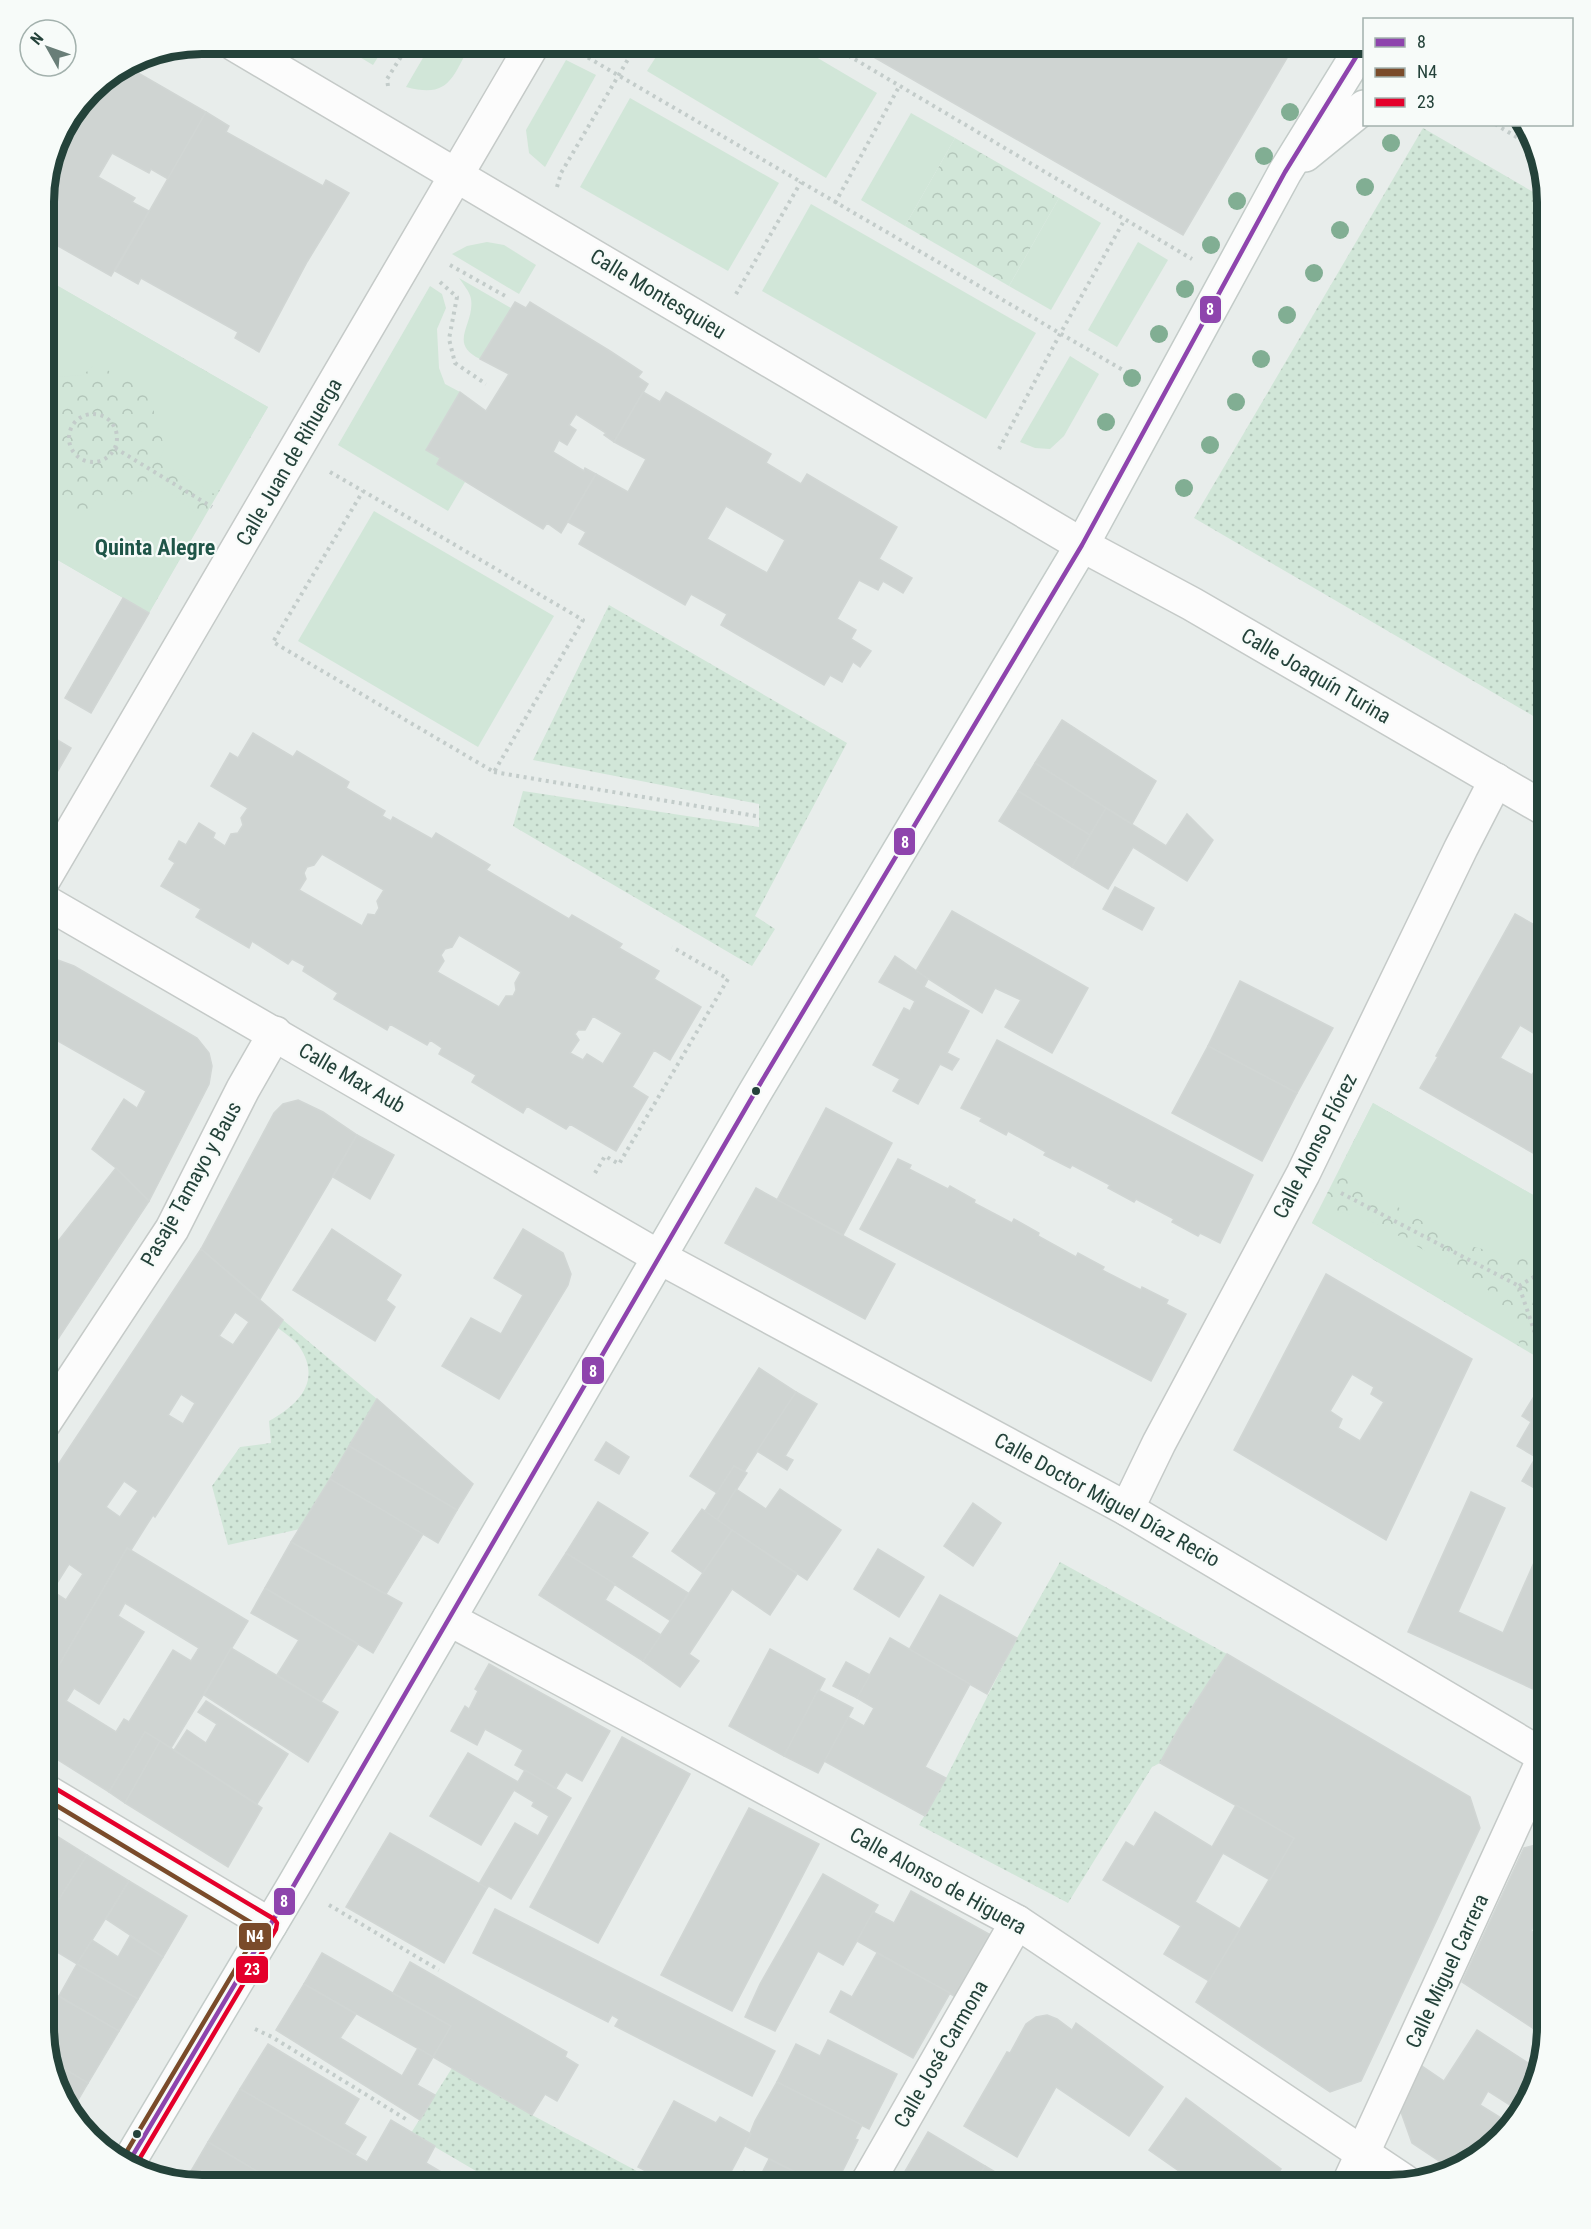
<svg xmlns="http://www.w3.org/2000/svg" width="1591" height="2229" font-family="'Roboto Condensed',sans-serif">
<defs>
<pattern id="grass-dots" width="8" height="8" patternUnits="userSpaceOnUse" patternTransform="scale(1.5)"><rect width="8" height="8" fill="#d1e6d8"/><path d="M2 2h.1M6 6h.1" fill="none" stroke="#b3c6ba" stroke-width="1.8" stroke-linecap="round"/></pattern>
<pattern id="park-crowns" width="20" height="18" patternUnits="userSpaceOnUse" patternTransform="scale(1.5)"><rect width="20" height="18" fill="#d1e6d8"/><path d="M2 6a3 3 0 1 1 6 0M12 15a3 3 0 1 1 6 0" fill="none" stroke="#b3c6ba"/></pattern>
<pattern id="water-ripples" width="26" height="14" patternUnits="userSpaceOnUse" patternTransform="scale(1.5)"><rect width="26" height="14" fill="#a9d4db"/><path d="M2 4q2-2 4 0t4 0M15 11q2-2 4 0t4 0" fill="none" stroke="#91b7bd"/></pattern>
</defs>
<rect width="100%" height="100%" fill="#e8edeb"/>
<g fill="url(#grass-dots)">
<polygon points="1423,128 1547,200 1547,724 1194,518"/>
<polygon points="609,605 847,743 755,916 775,929 752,966 513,826 523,791 759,827 759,804 533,760"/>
<path d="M283,1320L377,1399L300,1529L228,1545L212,1486L240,1447L271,1443L269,1421C300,1404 322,1380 299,1346C294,1339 284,1333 277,1327Z"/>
<polygon points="1060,1562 1227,1654 1179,1728 1160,1763 1152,1767 1068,1903 919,1825 946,1778 1017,1638"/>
<polygon points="452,2068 532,2115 663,2185 500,2185 411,2133"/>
</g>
<g fill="url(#park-crowns)">
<polygon points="955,138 1059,198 1009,286 905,226"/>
<polygon points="44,278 268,407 149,613 44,552"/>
<polygon points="1373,1103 1547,1203 1547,1363 1312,1223"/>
</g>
<g fill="#d1e6d8">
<polygon points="338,44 386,44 373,65"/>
<path d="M431,44H471C452,77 450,99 406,87Z"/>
<polygon points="664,44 794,44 877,93 826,178 647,71"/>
<polygon points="566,60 596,75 545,167 529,153 526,130"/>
<polygon points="630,98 779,183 728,271 580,187"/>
<polygon points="911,113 955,138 905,226 861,200"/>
<polygon points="1059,198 1101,223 1051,310 1009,286"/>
<polygon points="811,204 1036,333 986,419 762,291"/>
<polygon points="487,242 504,245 536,265 519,294 452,254 467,246"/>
<polygon points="1138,242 1168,260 1117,347 1088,330"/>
<polygon points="44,278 268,407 216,495 158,461 165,449 150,398 137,385 95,364 83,375 44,378"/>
<path d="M459,278L511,308L480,359C447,343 475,324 471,299C470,292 463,284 459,278Z"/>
<polygon points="430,286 442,294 446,308 437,329 439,368 445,384 460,392 426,449 440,458 437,464 465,482 448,511 338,445"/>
<polygon points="1070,356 1099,374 1064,436 1050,449 1035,448 1020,442"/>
<path d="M159,485L203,518L149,613L44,552V491L47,492L59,489C64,501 70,507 81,512Z"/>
<polygon points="374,511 554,616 478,747 298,641"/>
<polygon points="1373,1103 1547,1203 1547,1249 1529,1254 1502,1254 1474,1247 1420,1220 1345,1176 1341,1166"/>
<polygon points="1334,1211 1358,1216 1383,1227 1468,1275 1492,1293 1511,1320 1520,1346 1312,1223 1317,1213"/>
</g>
<polygon fill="url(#water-ripples)" points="1086,2172 1110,2185 1070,2185 1075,2178"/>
<g fill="#cfd4d2" stroke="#d1d6d4" stroke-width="1.5" fill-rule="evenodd">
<polygon points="851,44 1291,44 1294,46 1183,235"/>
<polygon points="126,66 206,112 168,179 151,169 149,173 112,153 98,177 135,198 132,202 149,211 111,276 44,238 44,192 60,132 97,83"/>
<polygon points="206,112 229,126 226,132 323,186 326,180 349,193 307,262 259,352 235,338 238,332 141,278 138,284 115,271"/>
<polygon points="515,302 526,308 530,302 610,351 642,372 638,377 648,384 614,442 604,435 606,433 576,414 569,425 576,430 567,445 559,440 553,452 584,471 585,468 596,474 561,533 547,523 543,529 437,464 440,458 426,450 460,392 486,411 509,374 480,359"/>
<path d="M643,392L660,402L666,392L771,454L766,463L801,484L807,474L897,527L879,559L912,578L903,593L883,581L878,590L859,580L837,619L856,630L851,639L871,651L860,667L853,662L842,682L830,675L824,685L721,625L727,614L691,594L685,605L579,544L586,532L568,522L596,474L628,492L646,459L614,442ZM726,506L785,540L767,573L707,539Z"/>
<polygon points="123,598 149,613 91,713 65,698"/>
<polygon points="44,602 56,610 44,630"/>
<polygon points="1062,720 1156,781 1132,824 1035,763"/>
<polygon points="44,732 71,748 44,795"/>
<path d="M253,733L293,757L297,751L349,782L346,788L385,811L382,816L391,821L393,817L432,839L436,833L490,865L486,870L569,919L572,915L622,944L619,948L659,971L654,979L701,1007L670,1060L654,1050L643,1069L632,1087L648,1097L616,1151L570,1124L566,1129L527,1106L523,1113L472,1082L476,1075L439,1054L442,1048L430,1040L427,1045L390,1024L387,1030L334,999L338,993L303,971L305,966L292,959L288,964L252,941L249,948L196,917L201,909L161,886L175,863L169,859L179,841L186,845L199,823L215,833L213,838L225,846L231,834L238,833L243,825L241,818L248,808L211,786L230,753L238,758ZM322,854L384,890L377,901L379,908L375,915L368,914L362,926L299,890L306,879L304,873L307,867L314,865ZM459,935L521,972L515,983L516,990L513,996H506L499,1007L437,972L444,961L441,955L445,949L452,947ZM593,1016L622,1033L603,1064L587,1054L583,1060L570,1053L579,1040L575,1034L578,1030H585Z"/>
<polygon points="1035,763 1106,808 1090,835 1018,791"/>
<polygon points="1018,791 1090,835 1072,867 999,821"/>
<polygon points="1106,808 1166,846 1187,814 1213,840 1187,881 1133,847 1108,889 1072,867"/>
<polygon points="1115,887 1154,908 1142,930 1103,909"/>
<polygon points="952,911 1088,988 1052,1053 1005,1027 1021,1000 995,988 982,1013 916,971"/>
<path d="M1515,914L1547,932V1127L1533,1153L1420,1088L1438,1057L1436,1056ZM1520,1025L1540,1037L1535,1045L1546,1052L1532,1075L1500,1058Z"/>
<polygon points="895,956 928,979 924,987 969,1011 947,1053 959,1059 952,1070 940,1064 918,1104 893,1091 900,1079 873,1065 904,1008 910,1011 915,1001 879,982"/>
<polygon points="55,959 74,966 197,1038 209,1053 212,1066 209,1084 149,1201 116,1168 92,1149 124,1099 137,1108 146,1091 44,1033 44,960"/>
<polygon points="1240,981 1333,1028 1297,1093 1208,1046"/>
<polygon points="997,1040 1253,1175 1220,1243 1200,1233 1198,1236 1172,1222 1174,1219 1136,1199 1134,1202 1108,1188 1110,1185 1072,1165 1070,1168 1044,1155 1046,1152 1008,1131 1006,1135 980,1121 982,1118 961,1108"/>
<polygon points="1208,1046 1297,1093 1262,1161 1172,1113"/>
<polygon points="44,1052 54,1059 44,1076"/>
<polygon points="298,1100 323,1112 357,1135 260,1299 201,1249 274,1113 283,1104"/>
<polygon points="826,1108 892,1143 843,1235 777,1200"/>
<polygon points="357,1135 394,1155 370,1199 333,1177"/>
<polygon points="898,1159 911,1165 909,1169 948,1189 950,1186 975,1200 974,1203 1012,1223 1014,1219 1039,1233 1038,1236 1076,1257 1078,1253 1104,1267 1102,1270 1141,1290 1142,1287 1168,1300 1166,1304 1186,1314 1151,1381 860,1229"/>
<polygon points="116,1168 149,1201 50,1351 44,1347 44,1259"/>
<polygon points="756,1188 895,1264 865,1319 725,1243"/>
<polygon points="332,1229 401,1275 386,1300 395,1307 375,1341 293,1290"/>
<polygon points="523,1229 563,1253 571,1274 568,1285 499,1399 442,1366 471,1318 501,1334 523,1295 494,1278"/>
<path d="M201,1249L283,1320L155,1517L153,1515L131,1550L127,1548L44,1691V1486ZM235,1312L249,1322L233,1345L219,1336ZM181,1394L195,1403L183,1424L168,1415ZM124,1481L138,1491L120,1517L106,1507ZM69,1564L83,1574L66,1600L52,1591Z"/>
<path d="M1326,1274L1472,1359L1386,1540L1234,1450ZM1352,1374L1374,1387L1371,1394L1384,1402L1360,1441L1338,1428L1342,1419L1330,1411Z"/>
<polygon points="759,1368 796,1392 744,1472 734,1466 717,1493 690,1476"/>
<polygon points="1541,1385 1547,1389 1547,1495 1522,1481 1536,1457 1517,1446 1531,1422 1522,1416"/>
<polygon points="796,1392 817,1404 785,1456 793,1460 787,1470 757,1451"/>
<polygon points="377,1399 473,1484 457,1510 349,1446"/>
<polygon points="606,1442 629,1457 619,1474 595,1460"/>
<polygon points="349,1446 457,1510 438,1543 330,1479"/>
<polygon points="734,1466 747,1473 717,1520 705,1511"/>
<polygon points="330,1479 423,1534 386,1594 291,1542"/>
<polygon points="736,1489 766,1509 780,1489 841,1530 807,1580 717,1520"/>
<polygon points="1471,1492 1505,1508 1458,1612 1503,1633 1547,1533 1547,1686 1544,1694 1408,1632"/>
<polygon points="598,1502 648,1533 631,1557 688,1593 671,1621 566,1553"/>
<polygon points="973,1503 1001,1523 973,1566 944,1546"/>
<polygon points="702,1509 732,1530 703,1573 672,1551"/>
<polygon points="732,1530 797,1574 770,1615 732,1589 689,1654 699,1661 680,1687 643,1661"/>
<polygon points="291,1542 402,1603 373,1653 265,1588"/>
<path d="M127,1548L248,1621L171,1748L145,1732L109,1792L44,1751V1691ZM125,1603L199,1648L191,1661L173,1650L129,1722L124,1719L116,1732L66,1701L74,1688L99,1704L144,1632L118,1616Z"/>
<polygon points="878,1549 924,1577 899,1617 854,1589"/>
<polygon points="566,1553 615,1584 605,1600 661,1635 643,1661 539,1595"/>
<polygon points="265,1588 358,1644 321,1702 277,1675 299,1640 251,1613"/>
<polygon points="940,1595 1017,1638 987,1694 909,1650"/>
<polygon points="890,1638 970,1684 925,1767 946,1778 925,1816 824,1761 848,1717 864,1726 874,1708 857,1698"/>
<polygon points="231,1648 338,1712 308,1762 204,1695"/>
<polygon points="770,1649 825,1679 784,1756 729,1726"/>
<polygon points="1227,1654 1470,1797 1480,1828 1361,2081 1330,2092 1196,2002 1294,1838 1160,1763 1179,1728"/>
<polygon points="846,1662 870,1675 857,1698 833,1686"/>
<polygon points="489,1664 610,1731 582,1781 566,1772 556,1788 515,1765 523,1750 485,1729 477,1745 451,1731 465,1706 469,1709 478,1691 475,1689"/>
<polygon points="818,1690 853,1708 818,1773 784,1756"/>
<polygon points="206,1701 288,1754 257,1804 174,1750 187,1730 206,1743 217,1724 198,1712"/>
<polygon points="145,1732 160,1741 125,1803 109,1792"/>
<polygon points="622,1737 690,1774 598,1943 530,1907"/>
<polygon points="160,1741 262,1808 228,1867 125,1803"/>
<polygon points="468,1753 518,1782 525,1770 571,1798 511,1899 489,1886 487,1888 479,1884 515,1823 538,1836 549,1816 532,1806 534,1802 514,1790 481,1845 430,1816"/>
<polygon points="1236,1805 1294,1838 1270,1880 1223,1853 1195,1902 1240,1929 1209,1981 1164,1954 1181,1926 1103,1880 1126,1842 1134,1847 1155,1812 1212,1847"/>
<polygon points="749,1808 819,1844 732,2011 661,1975"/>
<polygon points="44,1828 55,1835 44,1853"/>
<polygon points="390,1833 487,1888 444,1963 346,1907"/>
<polygon points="55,1835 87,1855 44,1923 44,1853"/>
<polygon points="1547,1842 1547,1915 1542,1912 1531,1931 1546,1940 1547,1938 1547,1963 1544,1968 1547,1971 1544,1978 1547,1980 1547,2027 1545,2036 1462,1982 1524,1848"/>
<polygon points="87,1855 129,1881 77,1964 44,1944 44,1923"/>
<polygon points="823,1874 878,1905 843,1965 818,1951 775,2031 745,2017 760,1984"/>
<polygon points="129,1881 187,1916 163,1957 106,1919"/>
<polygon points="911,1891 989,1934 954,1996 857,1941 873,1912 894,1923"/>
<polygon points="495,1909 775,2051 752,2096 615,2026 619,2019 612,2015 608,2022 473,1953"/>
<polygon points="130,1936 163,1957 138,1999 77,1964 92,1940 118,1957"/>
<polygon points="44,1944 57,1952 44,1974"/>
<polygon points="322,1953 451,2026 433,2057 304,1984"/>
<polygon points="877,1953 950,1993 913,2058 830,2012 841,1991 852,1997"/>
<polygon points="410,1962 567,2052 565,2057 578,2065 557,2101 545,2094 532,2115 433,2057 451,2026 393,1993"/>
<polygon points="77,1964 138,1999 119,2031 59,1996"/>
<polygon points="304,1984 356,2014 340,2038 402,2076 418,2048 433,2057 417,2085 435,2095 420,2120 276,2030"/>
<polygon points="44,1988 119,2031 88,2083 53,2062 44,2027"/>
<polygon points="1047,2015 1057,2019 1072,2030 1076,2023 1163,2087 1129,2136 1056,2087 1017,2157 964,2126 1007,2052 1010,2053 1026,2024 1036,2017"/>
<polygon points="1477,2030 1536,2068 1526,2106 1521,2112 1488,2091 1480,2105 1509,2123 1468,2164 1451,2169 1412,2143 1401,2112 1422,2066 1444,2081"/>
<polygon points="828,2040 897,2074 869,2129 777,2082 796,2044 820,2056"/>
<polygon points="268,2044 359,2099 344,2124 366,2137 355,2155 240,2089"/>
<polygon points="53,2062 88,2083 71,2112 65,2106"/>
<polygon points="777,2082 862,2125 855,2139 858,2140 839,2178 837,2177 832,2185 817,2183 745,2146 755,2121"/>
<polygon points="240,2089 367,2162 391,2120 435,2146 426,2163 453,2179 450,2183 453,2185 325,2185 300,2171 291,2185 280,2185 208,2142"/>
<polygon points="1186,2098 1281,2169 1279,2172 1287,2185 1199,2185 1149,2150"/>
<polygon points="674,2101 716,2123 720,2117 751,2134 724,2185 673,2185 638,2167"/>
<polygon points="928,2132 985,2166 973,2185 897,2185"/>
<polygon points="208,2142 280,2185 192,2185 184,2183"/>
<polygon points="769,2159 817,2183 823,2185 737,2185 744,2171 759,2179"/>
<polygon points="985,2166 1005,2178 1018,2185 973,2185"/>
</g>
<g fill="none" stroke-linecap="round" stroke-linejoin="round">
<g stroke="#c5cac8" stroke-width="36">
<g id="street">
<polyline points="234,44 1082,545 1192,604 1547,810"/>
<polyline points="44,879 533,44"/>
<polyline points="44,901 659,1257 1127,1509 1547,1758"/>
<polyline points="44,1423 172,1229 243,1089 275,1033"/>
<polyline points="1127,1509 1159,1443 1303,1174 1461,848 1496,780"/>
<polyline points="449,1619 1017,1922 1404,2181"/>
<polyline points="44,1790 270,1925"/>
<polyline points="866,2185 1017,1922"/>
<polyline points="1348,2185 1545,1756"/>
</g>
</g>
<g stroke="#c3cbc8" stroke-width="36">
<g id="secondary">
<polyline points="1305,155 1364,107"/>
<polyline points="127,2165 294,1885 754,1094 1082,545 1285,172 1364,44"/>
</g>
</g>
<g stroke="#c3ccca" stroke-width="4" stroke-dasharray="3 4.5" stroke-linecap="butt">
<polyline points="829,44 1192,259"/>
<polyline points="575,50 1128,373"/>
<polyline points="388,86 387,79 409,44"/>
<polyline points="1495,124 1533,147"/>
<polyline points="557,187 561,173 637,44"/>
<polyline points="835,203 900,85"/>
<polyline points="450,265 507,297"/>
<polyline points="440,282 457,297 449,339 455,363 486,384"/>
<polyline points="736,294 801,182"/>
<circle cx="93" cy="438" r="24"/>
<polyline points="115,448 212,507"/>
<polyline points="999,449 1060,334 1125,219"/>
<polyline points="330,472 363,491 583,620 494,772 273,642 363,491"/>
<polyline points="494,772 756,816"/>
<polyline points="595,1173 605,1156 619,1164 728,979 672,947"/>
<polyline points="1341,1193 1519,1286 1537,1339 1547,1345"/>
<polyline points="1519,1286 1547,1269"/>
<polyline points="329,1905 439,1970"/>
<polyline points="255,2029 272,2037 409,2121"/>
</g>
<use href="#street" stroke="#fcfcfc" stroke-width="33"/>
<use href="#secondary" stroke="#fcfcfc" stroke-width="33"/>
<g stroke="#f7fbf9" stroke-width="9">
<polyline id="bus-1" points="127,2165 294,1885 754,1094 1082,545 1285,172 1364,44"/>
</g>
<g stroke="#f7fbf9" stroke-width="9">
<polyline id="bus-2" points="44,1798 260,1928 121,2161"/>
</g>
<g stroke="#f7fbf9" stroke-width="9">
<polyline id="bus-3" points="48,1784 274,1919 277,1923 276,1929 134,2168"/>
</g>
<use href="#bus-1" stroke="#8e44ad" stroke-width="4.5"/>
<use href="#bus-2" stroke="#7a4b2a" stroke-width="4.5"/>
<use href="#bus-3" stroke="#e4002b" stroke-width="4.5"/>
</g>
<g fill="#81ae93">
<circle cx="1290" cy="112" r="9"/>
<circle cx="1391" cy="143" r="9"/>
<circle cx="1264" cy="156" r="9"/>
<circle cx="1365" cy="187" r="9"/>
<circle cx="1237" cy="201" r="9"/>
<circle cx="1340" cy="230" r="9"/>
<circle cx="1211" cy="245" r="9"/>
<circle cx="1314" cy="273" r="9"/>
<circle cx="1185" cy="289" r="9"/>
<circle cx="1287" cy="315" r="9"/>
<circle cx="1159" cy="334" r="9"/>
<circle cx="1261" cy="359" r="9"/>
<circle cx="1132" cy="378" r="9"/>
<circle cx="1236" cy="402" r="9"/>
<circle cx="1106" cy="422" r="9"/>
<circle cx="1210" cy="445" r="9"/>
<circle cx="1184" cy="488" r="9"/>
</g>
<g fill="#24423a" stroke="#f7fbf9" stroke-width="2">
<circle cx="756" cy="1091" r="5"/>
<circle cx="137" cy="2134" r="5"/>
</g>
<g text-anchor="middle" stroke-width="4.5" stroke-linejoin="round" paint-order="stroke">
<g font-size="21" fill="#24423a" stroke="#f7fbf9">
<text transform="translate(658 294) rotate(31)" y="7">Calle Montesquieu</text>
<text transform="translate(289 462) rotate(-60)" y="7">Calle Juan de Rihuerga</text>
<text transform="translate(1316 676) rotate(30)" y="7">Calle Joaquín Turina</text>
<text transform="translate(352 1078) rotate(30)" y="7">Calle Max Aub</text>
<text transform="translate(1315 1146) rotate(-63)" y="7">Calle Alonso Flórez</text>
<text transform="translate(191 1184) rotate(-61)" y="7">Pasaje Tamayo y Baus</text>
<text transform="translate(1107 1500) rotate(29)" y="7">Calle Doctor Miguel Díaz Recio</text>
<text transform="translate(938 1881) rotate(29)" y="7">Calle Alonso de Higuera</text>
<text transform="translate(1447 1971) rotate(-65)" y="7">Calle Miguel Carrera</text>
<text transform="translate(941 2054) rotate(-60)" y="7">Calle José Carmona</text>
</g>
<g font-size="22" font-weight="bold" fill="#1f5548" stroke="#f7fbf9">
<text x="155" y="555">Quinta Alegre</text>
</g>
</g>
<path d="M0 0H1591V2229H0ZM202 54H1389A148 148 0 0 1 1537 202V2027A148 148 0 0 1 1389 2175H202A148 148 0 0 1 54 2027V202A148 148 0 0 1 202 54Z" fill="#f7fbf9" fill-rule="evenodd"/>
<path fill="none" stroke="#24423a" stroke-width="8" d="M202 54H1389A148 148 0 0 1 1537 202V2027A148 148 0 0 1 1389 2175H202A148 148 0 0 1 54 2027V202A148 148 0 0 1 202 54Z"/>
<g stroke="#f7fbf9" stroke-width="2">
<rect x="1199" y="295" width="23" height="29" rx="6" fill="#8e44ad"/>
<rect x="893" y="827" width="23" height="29" rx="6" fill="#8e44ad"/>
<rect x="581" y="1356" width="24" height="29" rx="6" fill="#8e44ad"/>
<rect x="273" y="1887" width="23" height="29" rx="6" fill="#8e44ad"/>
<rect x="238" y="1922" width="34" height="29" rx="6" fill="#7a4b2a"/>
<rect x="235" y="1955" width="34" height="29" rx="6" fill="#e4002b"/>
</g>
<g font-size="16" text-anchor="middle" font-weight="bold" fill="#fff">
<text x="1210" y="315">8</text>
<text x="905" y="848">8</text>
<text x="593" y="1377">8</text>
<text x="284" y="1907">8</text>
<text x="255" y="1942">N4</text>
<text x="252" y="1975">23</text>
</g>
<rect x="1363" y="18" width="210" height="108" fill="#f7fbf9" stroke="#a3b1ad" stroke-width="1.5"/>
<rect x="1375" y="38" width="30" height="9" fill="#8e44ad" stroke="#a3b1ad" stroke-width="1.5"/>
<text x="1417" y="48" font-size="18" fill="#24423a">8</text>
<rect x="1375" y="68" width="30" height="9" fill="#7a4b2a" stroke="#a3b1ad" stroke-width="1.5"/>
<text x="1417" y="78" font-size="18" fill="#24423a">N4</text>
<rect x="1375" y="98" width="30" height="9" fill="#e4002b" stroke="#a3b1ad" stroke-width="1.5"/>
<text x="1417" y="108" font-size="18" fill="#24423a">23</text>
<g transform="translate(48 48) rotate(310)"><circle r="28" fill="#f7fbf9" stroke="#a3b1ad" stroke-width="1.5"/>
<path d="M0-4.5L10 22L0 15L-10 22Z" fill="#697e78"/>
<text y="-9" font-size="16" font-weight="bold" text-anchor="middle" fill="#24423a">N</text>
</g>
</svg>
